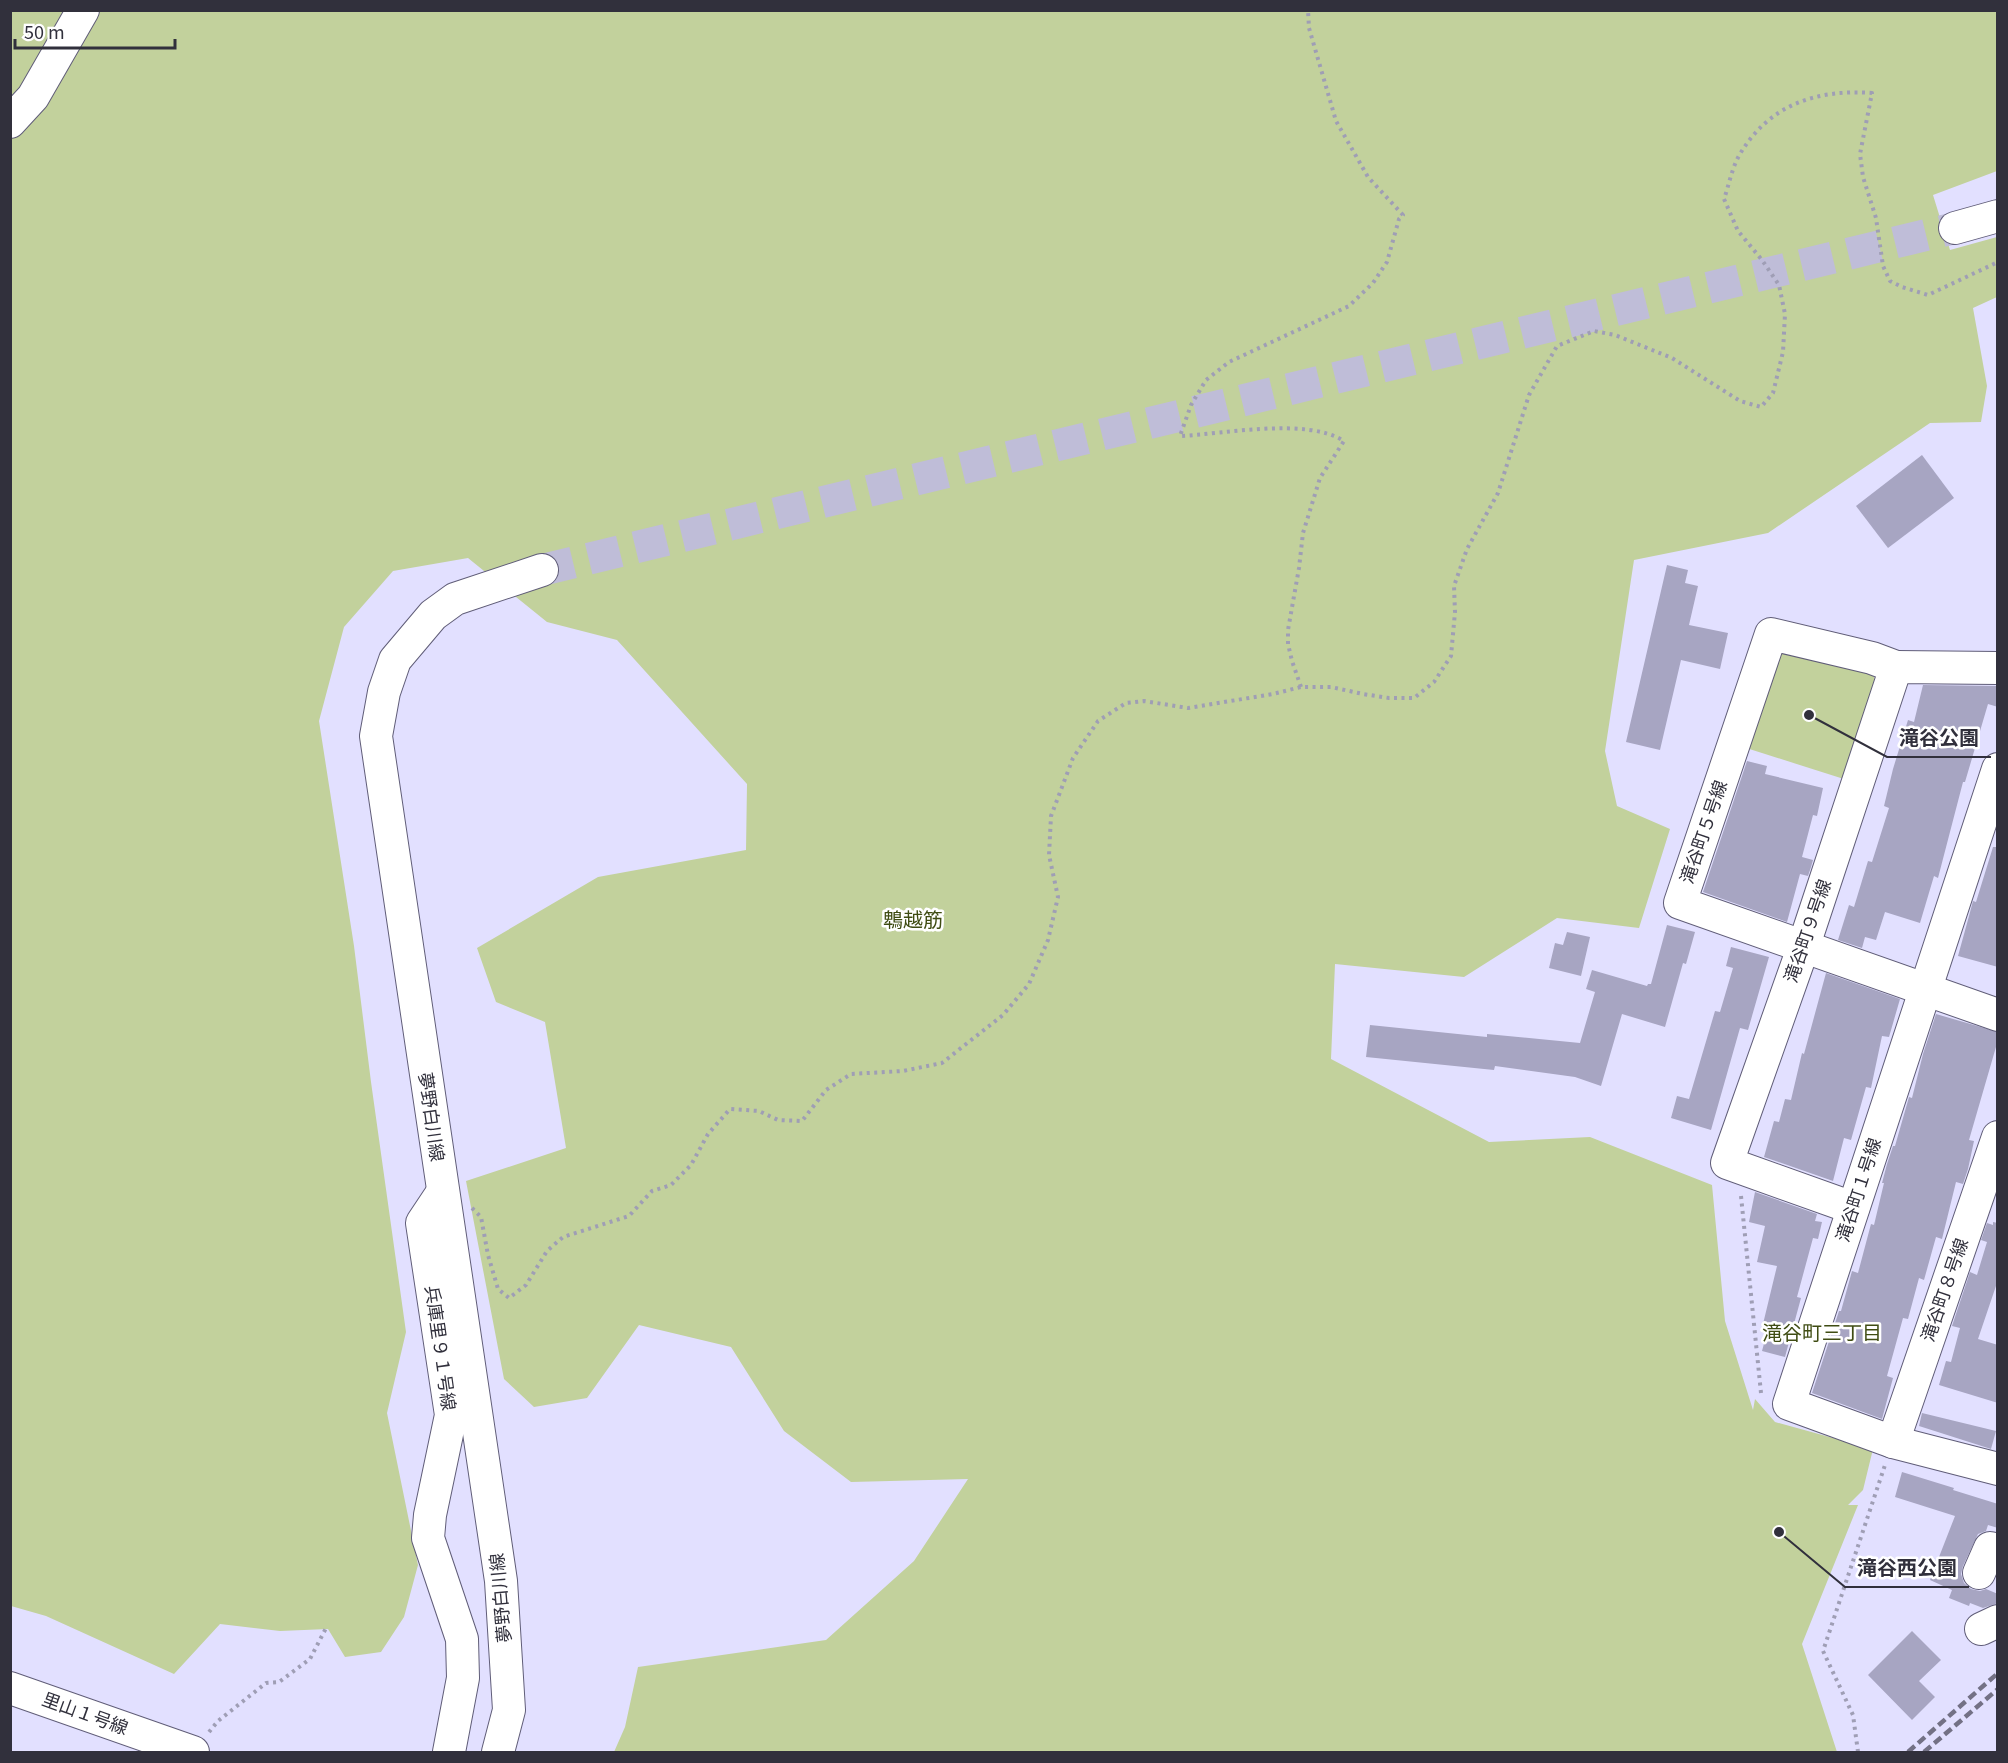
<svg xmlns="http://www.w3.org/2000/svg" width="2008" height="1763" font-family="Georgia,'Noto Sans JP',serif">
<rect width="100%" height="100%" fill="#e2e0ff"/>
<g fill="#c2d19c">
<polygon points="10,11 1997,11 1997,171 1933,195 1950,250 1997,237 1997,297 1973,308 1987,386 1981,422 1930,423 1768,533 1634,560 1605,751 1617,806 1670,829 1639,928 1557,918 1464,977 1335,964 1331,1059 1489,1142 1590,1137 1712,1185 1725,1321 1753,1410 1755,1399 1775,1422 1873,1449 1863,1490 1848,1505 1858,1505 1802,1644 1837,1752 614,1752 625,1727 638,1667 826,1640 914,1561 968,1479 851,1482 784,1431 731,1347 639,1325 587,1398 534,1407 504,1379 466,1181 566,1148 545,1022 496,1002 477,948 598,877 746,850 747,784 617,640 547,622 468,558 393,571 344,627 319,721 354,946 371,1082 406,1332 387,1413 418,1565 404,1617 381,1652 345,1657 328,1629 280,1631 220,1624 174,1674 46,1616 11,1606"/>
<polygon points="1785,643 1869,663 1877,685 1847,780 1740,746"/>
</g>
<g fill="#a7a5c2">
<polygon points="1922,455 1954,498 1888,548 1856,506"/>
<polygon points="1667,565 1688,570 1685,583 1698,586 1689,625 1728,633 1720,669 1681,660 1660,750 1626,742"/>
<polygon points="1923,685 1998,686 1998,707 1988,704 1965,782 1963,782 1938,878 1934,876 1920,923 1885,912 1876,940 1865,937 1862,948 1838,940 1849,905 1854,907 1868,861 1872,862 1889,808 1884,806 1893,769 1908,720 1914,722"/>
<polygon points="1747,761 1767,766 1765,774 1823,788 1817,816 1813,815 1802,857 1813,860 1811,867 1808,876 1800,874 1787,922 1703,892"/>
<polygon points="1993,847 1998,847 1998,967 1958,956 1969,916 1973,901 1976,902"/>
<polygon points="1667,925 1695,932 1686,964 1683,963 1665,1027 1622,1014 1601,1086 1575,1077 1495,1066 1494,1070 1366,1057 1370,1025 1487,1037 1487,1034 1580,1043 1595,992 1586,989 1592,970 1647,986 1648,984 1651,984"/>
<polygon points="1567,932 1590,937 1581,976 1549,968 1555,943 1563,945"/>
<polygon points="1731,947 1769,957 1748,1030 1740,1028 1711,1130 1671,1118 1677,1096 1689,1099 1715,1011 1720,1012 1733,968 1726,966"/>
<polygon points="1826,973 1900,999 1889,1037 1882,1036 1871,1088 1866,1087 1851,1140 1844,1138 1833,1181 1764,1157 1774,1121 1779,1122 1785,1099 1791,1100 1802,1053 1804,1054"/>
<polygon points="1936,1014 1998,1032 1998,1040 1969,1140 1974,1141 1968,1169 1963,1184 1956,1182 1942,1239 1936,1237 1924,1280 1919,1278 1908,1319 1903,1318 1887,1376 1893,1378 1882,1419 1812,1393 1839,1311 1841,1311 1852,1271 1858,1273 1871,1224 1874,1225 1884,1183 1882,1183 1887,1164 1893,1146 1895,1146 1909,1097 1912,1098 1923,1054"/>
<polygon points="1755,1192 1817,1214 1815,1221 1822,1222 1818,1239 1813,1238 1797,1297 1801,1298 1785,1357 1762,1351 1769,1325 1763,1324 1777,1266 1757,1262 1765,1226 1749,1222"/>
<polygon points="1993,1222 1998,1223 1998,1280 1978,1339 1998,1345 1998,1403 1939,1385 1946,1361 1951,1362 1960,1328 1952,1326 1970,1272 1977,1275 1987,1242 1981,1240 1987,1223 1993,1225"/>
<polygon points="1922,1413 1996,1431 1991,1449 1919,1426"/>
<polygon points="1902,1472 1954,1488 1953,1490 1998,1504 1998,1528 1988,1525 1986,1531 1978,1534 1963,1566 1961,1574 1964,1583 1971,1589 1980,1591 1986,1589 1998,1594 1998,1603 1983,1608 1970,1603 1969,1606 1949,1598 1952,1590 1930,1580 1955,1516 1895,1497"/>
<polygon points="1912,1631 1941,1660 1919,1681 1935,1697 1912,1720 1868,1675"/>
</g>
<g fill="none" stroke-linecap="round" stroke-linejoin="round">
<polyline stroke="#bfbdd8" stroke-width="32" stroke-dasharray="32 16" stroke-linecap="butt" points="542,570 1955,228"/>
<g stroke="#605d78" stroke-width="34">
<g id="minor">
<polyline points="10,122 33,97 83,10"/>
<polyline points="1955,228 1998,216"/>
<polyline points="1896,667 1872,658 1771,634 1680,903 1998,1015"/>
<polyline points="1998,769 1789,1404 1893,1442 1998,1469"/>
<polyline points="442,1193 422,1223 451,1415 430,1515 428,1538 462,1639 463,1678 449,1752"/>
<polyline points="1853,1208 1727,1163 1803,948 1896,667 1998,668"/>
<polyline points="1893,1442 1998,1137"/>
<polyline points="1979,1573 1990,1548 1998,1550"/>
<polyline points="1981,1629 1998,1621"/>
<polyline points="10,1688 193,1752"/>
<polyline points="498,1752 509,1710 501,1581 376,736 384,692 395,660 433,615 455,599 542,570"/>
</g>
</g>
<g stroke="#9f9eb5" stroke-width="4" stroke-dasharray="3 4.5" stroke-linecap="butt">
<path d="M1301,687L1292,661L1288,644V630L1299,568L1303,533L1320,478L1344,441C1306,417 1225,434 1180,436L1191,405L1206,380L1229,362L1349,306L1373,283L1387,262L1399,219L1403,215L1368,177L1336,121L1309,28L1308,10"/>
<polyline points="1741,1196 1761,1393 1764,1396"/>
<path d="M472,1208L481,1217L488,1255L498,1289L509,1298L526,1285L547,1251L563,1237L629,1216L652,1191L671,1185L691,1165L708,1134L730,1109L759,1111L778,1120L802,1121L826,1090L851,1074L903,1071L942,1063L1003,1015L1029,984L1048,940L1058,897L1049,855L1051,816L1073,758L1098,721L1126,703L1144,701L1188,708L1273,694L1301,687H1331L1363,694L1389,698H1414L1434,682L1451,656L1455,612L1454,586L1467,549L1498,493L1529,395L1557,346L1594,331L1615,335L1672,358L1740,401L1761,407L1773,393L1783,352L1785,314L1779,285L1762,260L1738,231L1724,199C1729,185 1732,167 1740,154C1769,105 1816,89 1872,93L1860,154L1863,177L1876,218L1883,266L1890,281L1902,287L1928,295L1998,262"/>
<polyline points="209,1732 218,1721 266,1683 279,1682 310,1659 326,1628"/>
<polyline points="1858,1752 1853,1715 1823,1651 1885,1465"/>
</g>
<use href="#minor" stroke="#fff" stroke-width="32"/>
<g stroke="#737185" stroke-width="4.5" stroke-dasharray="9 4.5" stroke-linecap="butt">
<polyline points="1908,1752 1998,1673"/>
<polyline points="1924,1752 1998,1689"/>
</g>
</g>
<g text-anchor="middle" stroke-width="5" stroke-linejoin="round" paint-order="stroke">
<g font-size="18" fill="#31303c" stroke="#fff">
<text transform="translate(1704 832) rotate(-71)" y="6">滝谷町５号線</text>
<text transform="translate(1808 931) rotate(-71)" y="6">滝谷町９号線</text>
<text transform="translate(431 1117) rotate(82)" y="6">夢野白川線</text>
<text transform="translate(1859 1190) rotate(-72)" y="6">滝谷町１号線</text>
<text transform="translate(1945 1290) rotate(-71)" y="6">滝谷町８号線</text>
<text transform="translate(440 1348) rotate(82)" y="6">兵庫里９１号線</text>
<text transform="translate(501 1598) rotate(-95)" y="6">夢野白川線</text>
<text transform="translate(85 1714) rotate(20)" y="6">里山１号線</text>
</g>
<g font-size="20" fill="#3f4c13" stroke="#fff">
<text x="913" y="927">鵯越筋</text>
<text x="1822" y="1340">滝谷町三丁目</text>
</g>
</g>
<path fill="none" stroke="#31303c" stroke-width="2" d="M1809 715L1887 757H1991M1779 1532L1845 1587H1969"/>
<g fill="#31303c" stroke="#fff" stroke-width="2">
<circle cx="1809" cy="715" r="6"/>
<circle cx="1779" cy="1532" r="6"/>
</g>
<g font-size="20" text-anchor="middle" font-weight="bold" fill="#31303c" stroke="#fff" stroke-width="5" stroke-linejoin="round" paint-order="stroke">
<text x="1939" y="745">滝谷公園</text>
<text x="1907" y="1575">滝谷西公園</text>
</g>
<rect width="2008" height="1763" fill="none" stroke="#31303c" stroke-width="24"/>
<path d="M15 39v9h160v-9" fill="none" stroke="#31303c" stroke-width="3"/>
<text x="24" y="39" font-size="18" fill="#31303c" stroke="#ffffff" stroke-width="4.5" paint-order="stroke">50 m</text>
</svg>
